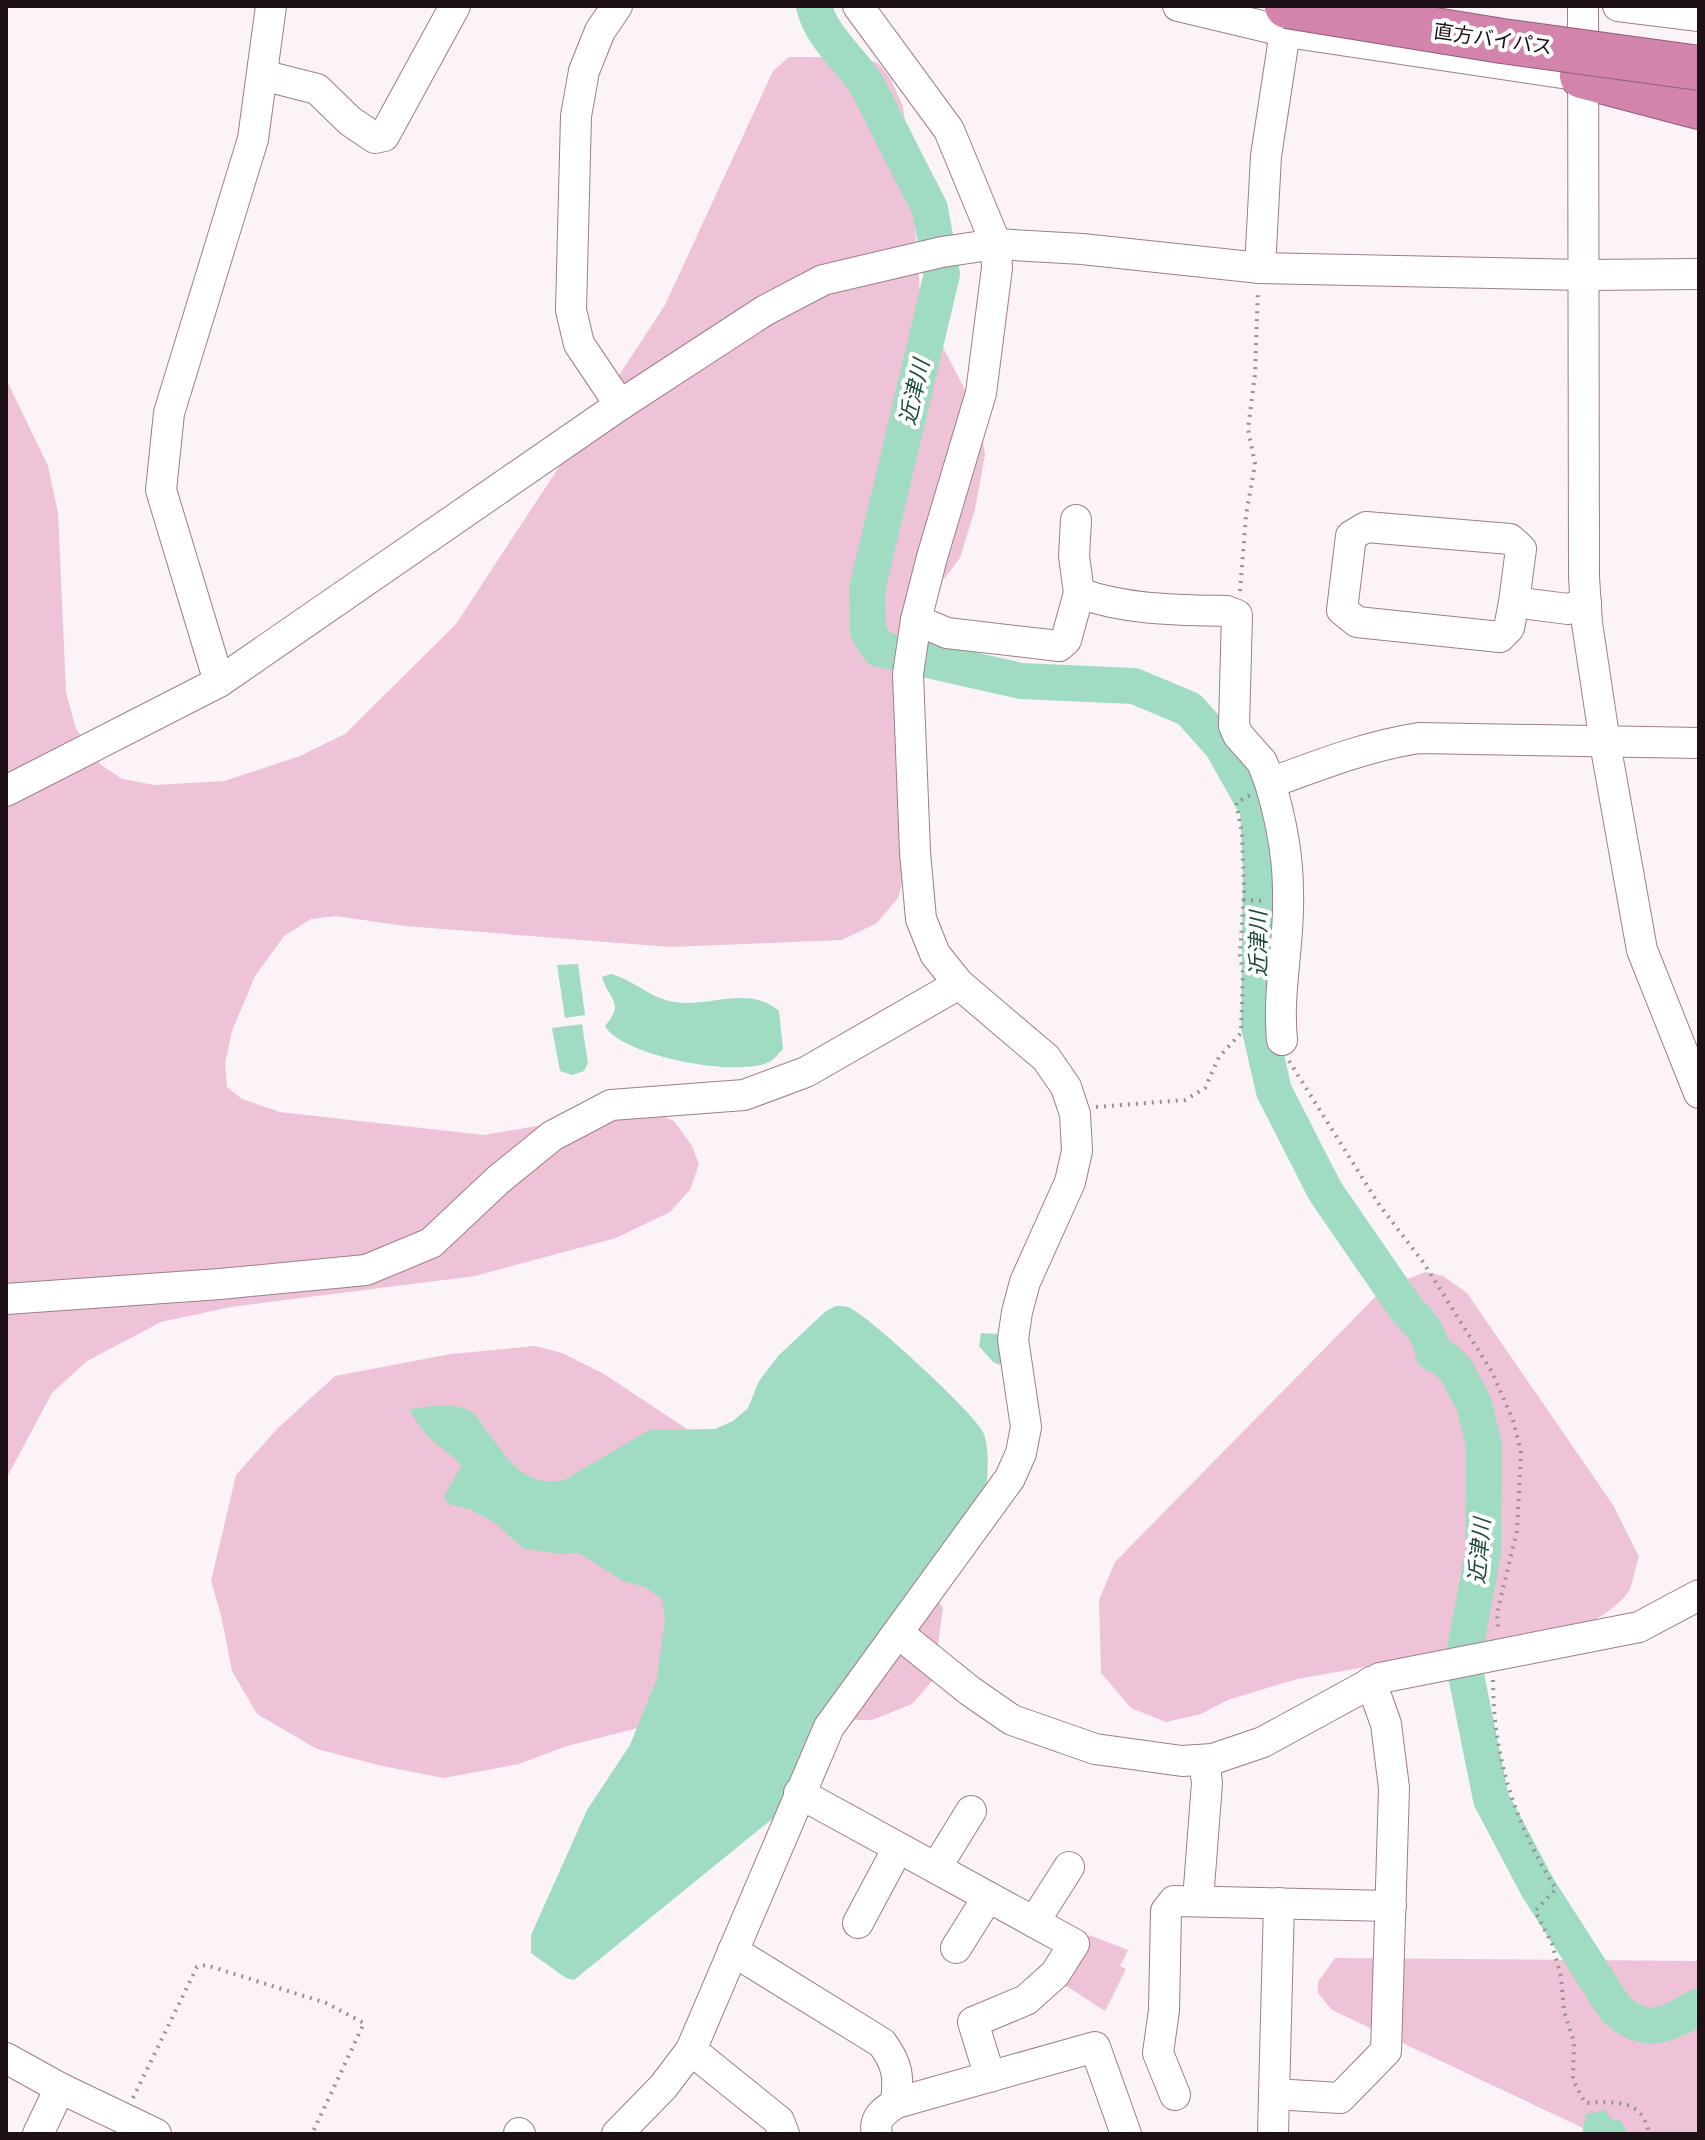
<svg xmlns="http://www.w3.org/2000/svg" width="1705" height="2140" font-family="Overpass,'Noto Sans JP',sans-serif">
<rect width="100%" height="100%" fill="#fbf3f7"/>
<g fill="#eec3d8">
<polygon points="789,57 859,57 878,63 890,78 903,106 911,174 921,305 979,417 985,455 975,509 960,558 944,579 918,592 901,620 903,879 898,898 877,923 842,940 670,947 405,926 336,916 311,919 284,936 255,976 232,1031 225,1064 227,1087 242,1099 280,1112 484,1135 642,1108 674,1121 692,1146 699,1164 690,1190 670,1212 616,1238 475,1276 231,1307 161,1322 87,1361 52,1393 6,1479 6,379 48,466 58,513 66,692 76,729 100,764 122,779 154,785 224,781 300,756 345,734 456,624 665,305 773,71"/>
<path d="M1426,1272L1443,1276L1467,1293L1613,1505L1639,1557C1635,1566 1633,1583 1630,1589C1619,1608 1595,1619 1578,1630L1297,1679L1228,1700L1201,1714L1166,1722L1131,1708L1101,1673L1099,1600L1115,1562L1385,1287Z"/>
<polygon points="535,1346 562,1353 604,1374 931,1591 943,1608 933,1680 912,1704 872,1720 673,1719 567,1746 519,1764 444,1778 382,1766 317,1749 257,1714 232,1671 221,1615 211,1581 236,1475 278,1428 335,1376 451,1354"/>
<polygon points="1089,1935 1128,1950 1120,1966 1126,1969 1105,2011 1060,1982"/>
<polygon points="1335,1958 1699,1961 1699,2134 1596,2134 1332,2010 1318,1993 1318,1982"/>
</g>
<g fill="#a0dcc1">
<polygon points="578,964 585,1015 565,1018 557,965"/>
<path d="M611,974C632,979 648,996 669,1001C706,1010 748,983 779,1011L783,1049C779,1053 774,1060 769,1062C739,1078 621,1056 605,1026C626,1001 608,1000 602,977Z"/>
<polygon points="582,1024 588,1063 584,1071 572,1075 560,1071 552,1028"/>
<path d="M836,1306C840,1306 844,1306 848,1307C866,1313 976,1415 983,1432C991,1451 987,1478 985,1499L777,1815L574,1980L566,1978L531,1953V1935L587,1810L630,1745L657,1678L665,1618L662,1599L645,1587L623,1581L579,1553L563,1554L524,1549L495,1523L472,1510L448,1504L444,1497L461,1466C452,1453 442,1450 432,1440C422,1431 416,1420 408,1409C427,1407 453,1401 470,1411C477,1415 482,1424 486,1430C508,1459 523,1488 564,1480L649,1430L715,1429L733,1421L748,1408L759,1381L779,1355L826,1311Z"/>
<polygon points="981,1333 1000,1334 1003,1359 1000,1365 993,1362 979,1346"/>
<polygon points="1605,2110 1611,2119 1621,2121 1628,2134 1582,2134 1586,2114"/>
</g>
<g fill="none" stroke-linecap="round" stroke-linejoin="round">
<path stroke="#a0dcc1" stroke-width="36" d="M814,6C822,39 851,59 868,87L930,209L942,274L867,589L868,631L879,649L1021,681L1134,686L1189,709L1222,746L1258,810L1261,868L1259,1026L1274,1091L1325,1191L1409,1313C1421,1322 1431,1338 1433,1353L1446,1360L1456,1370L1474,1404L1484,1445L1483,1553L1463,1660L1491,1799L1538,1888L1615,2008C1645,2038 1669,2024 1699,2006"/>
<g stroke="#9e7d8d" stroke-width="32">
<g id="minor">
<polyline points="617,6 600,31 584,71 576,116 571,310 579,344 620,405"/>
<polyline points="1178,6 1287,32 1582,76"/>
<polyline points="1583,6 1584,577 1587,623 1605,743 1642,950 1699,1093"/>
<polyline points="1618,6 1699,16"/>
<polyline points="262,75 317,89 350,121 375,138 384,136 455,6"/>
<polyline points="1260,268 1266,156 1288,12"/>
<path d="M1079,593C1126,610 1177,610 1227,611L1237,615L1234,726L1238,735L1262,762L1270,783"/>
<polyline points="1514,602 1509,628 1500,637 1357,622 1342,610 1351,536 1366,527 1510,539 1521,549 1514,602 1568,609 1586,603"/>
<polyline points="916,620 947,633 1059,646 1066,640 1079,593 1074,556 1076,520"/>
<polyline points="219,682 161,490 169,413 253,139 271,6"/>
<polyline points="6,791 219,682 620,405 764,311 823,280 942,252 996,244 1082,249 1260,268 1584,275 1699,274"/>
<path d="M1282,1040C1277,990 1290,942 1288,892C1288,855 1281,819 1270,783C1319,765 1367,746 1419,738L1699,743"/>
<polyline points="6,1299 220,1284 366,1270 431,1243 498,1180 552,1136 611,1105 744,1095 806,1072 959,984"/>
<polyline points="898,1633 970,1691 1012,1720 1095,1749 1182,1761 1213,1759 1263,1742 1380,1678 1639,1627 1699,1595"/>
<polyline points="799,1793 1074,1944 1055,1974 1026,2000 973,2022 990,2077"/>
<polyline points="936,1868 971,1811"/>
<polyline points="1198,1900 1207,1783 1204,1760"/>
<polyline points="1034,1922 1069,1867"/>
<polyline points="858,1923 898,1848"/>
<polyline points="956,1948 988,1897"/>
<path d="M733,1951L882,2043C898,2065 899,2076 896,2103"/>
<polyline points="691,2050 779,2121 784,2134"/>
<polyline points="6,2058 60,2088 156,2134"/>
<polyline points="1274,2094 1340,2098 1386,2051 1394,1788 1386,1724 1371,1682"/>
<polyline points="1175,2095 1158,2053 1164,2010 1166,1911 1174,1901 1391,1906"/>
<polyline points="519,2133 520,2134"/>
<polyline points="38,2134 60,2088"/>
<polyline points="617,2134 663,2087 691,2050 829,1727 1010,1478 1021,1453 1026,1427 1013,1339 1017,1312 1025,1282 1070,1182 1077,1151 1075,1114 1066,1087 1046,1058 959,984 935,954 921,919 915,852 908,674 916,620 932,557 981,393 997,268 996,244 949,130 858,6"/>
<path d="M877,2134C873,2118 884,2111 896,2103L1095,2047L1126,2134"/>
<polyline points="1273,2134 1279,1903"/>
</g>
</g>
<g stroke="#935c78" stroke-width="46">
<polyline id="highway" points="1582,76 1699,107"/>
</g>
<g stroke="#998f94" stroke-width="4" stroke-dasharray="2 6" stroke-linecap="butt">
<polyline points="1240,591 1246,515 1255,464 1248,429 1255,374 1258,290"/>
<polyline points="1243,900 1265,901"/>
<polyline points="1289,1061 1380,1206 1423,1262 1492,1372 1513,1420 1521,1453 1517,1531 1497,1613 1498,1632"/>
<polyline points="1096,1107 1185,1100 1205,1088 1219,1057 1241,1033 1243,972 1240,955 1244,892 1242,833 1236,803 1250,795"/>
<path d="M1493,1680C1493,1757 1515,1824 1556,1889L1535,1911L1552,1944L1561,1977L1564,2011L1574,2042L1573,2080L1585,2103C1615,2102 1643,2098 1649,2134"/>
<polyline points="133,2098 197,1967 206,1965 326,2003 364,2023 312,2134"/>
</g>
<use href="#minor" stroke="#fff" stroke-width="30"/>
<use href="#highway" stroke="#d284ac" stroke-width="44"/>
<g stroke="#935c78" stroke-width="46" stroke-linecap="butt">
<polyline id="highway-bridge" points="1287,6 1502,41 1699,68"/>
</g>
<use href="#highway-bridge" stroke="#d284ac" stroke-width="44"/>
</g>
<g text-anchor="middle" stroke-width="8" stroke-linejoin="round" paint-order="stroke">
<g font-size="20" fill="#1d1117" stroke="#fff">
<text transform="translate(1493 39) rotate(8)" y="7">直方バイパス</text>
</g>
<g font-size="22" font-style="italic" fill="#1c4c39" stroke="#fff">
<text transform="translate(914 392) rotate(-77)" y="8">近津川</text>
<text transform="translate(1258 944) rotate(-90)" y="8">近津川</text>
<text transform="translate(1479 1551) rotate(-85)" y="8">近津川</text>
</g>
</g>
<rect width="1705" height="2140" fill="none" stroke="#1d1117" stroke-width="16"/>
</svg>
